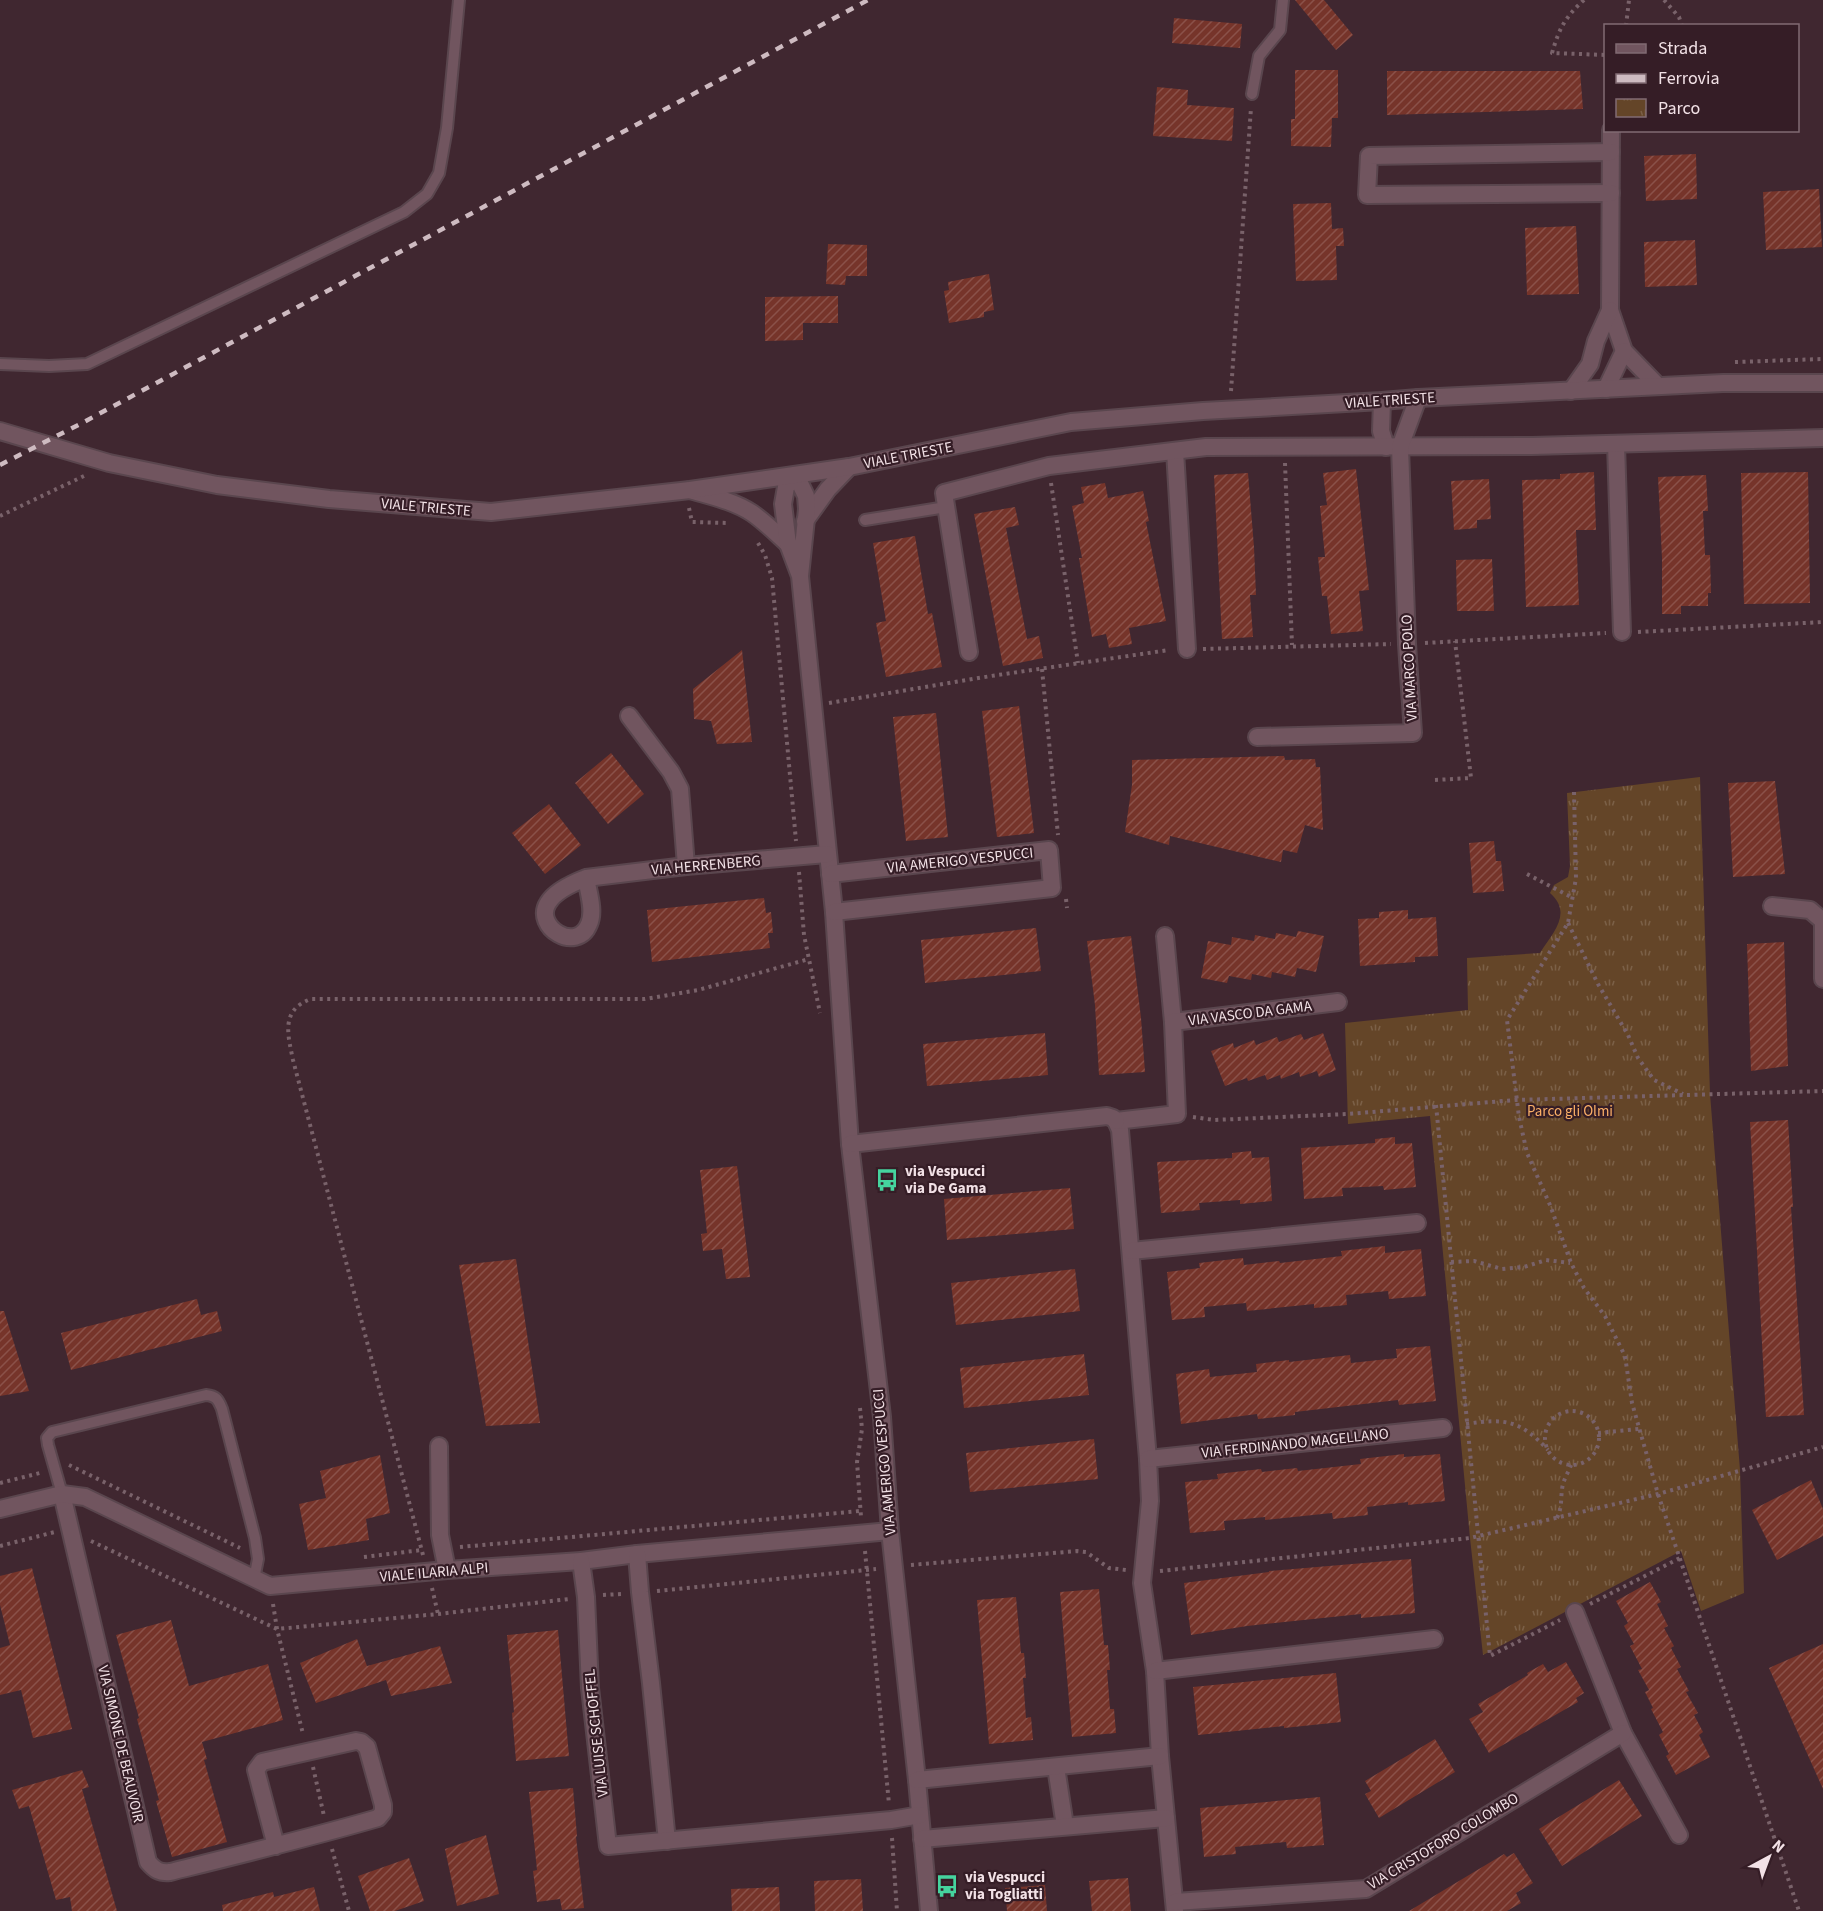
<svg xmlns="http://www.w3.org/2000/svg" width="1823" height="1911" font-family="'Source Sans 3',sans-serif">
<defs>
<pattern id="park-tufts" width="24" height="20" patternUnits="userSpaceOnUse" patternTransform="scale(1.5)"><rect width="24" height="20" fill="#644528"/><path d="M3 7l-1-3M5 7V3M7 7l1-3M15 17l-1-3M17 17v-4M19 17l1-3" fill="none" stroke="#7b6047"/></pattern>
<pattern id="building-hatch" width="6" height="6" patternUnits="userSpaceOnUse" patternTransform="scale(1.5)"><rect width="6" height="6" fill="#76342a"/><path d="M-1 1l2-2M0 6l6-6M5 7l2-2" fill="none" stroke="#8a5149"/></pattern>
</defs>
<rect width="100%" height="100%" fill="#402730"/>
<path fill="url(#park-tufts)" d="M1700,777L1710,1094L1740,1470L1744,1593L1701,1611L1681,1551L1483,1655L1470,1538L1430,1116L1348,1124L1345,1023L1468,1010L1467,958L1540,953C1553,933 1573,913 1550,893L1554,885L1568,877L1570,866L1567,793Z"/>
<g fill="url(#building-hatch)">
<polygon points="1295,0 1324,0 1353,35 1336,50"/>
<polygon points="1174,18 1242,24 1240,48 1172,43"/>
<polygon points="1295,70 1338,70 1338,118 1332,118 1331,147 1291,146 1291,119 1295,119"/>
<polygon points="1387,71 1580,71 1583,109 1387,115"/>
<polygon points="1157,87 1188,90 1187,105 1234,108 1232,141 1153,136"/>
<polygon points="1696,154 1697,199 1646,201 1644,156"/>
<polygon points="1819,189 1822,247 1766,250 1763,192"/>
<polygon points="1331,203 1332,229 1343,228 1344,246 1336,246 1337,280 1296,281 1293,204"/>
<polygon points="1576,226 1579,294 1527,295 1525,228"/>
<polygon points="1695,240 1697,285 1645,287 1644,242"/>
<polygon points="828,244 867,245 867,276 846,276 845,285 826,284"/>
<polygon points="989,274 994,310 984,312 984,317 949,323 944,291 949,290 948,282"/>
<polygon points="838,296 838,323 803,323 803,340 765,341 765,297"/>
<polygon points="1356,469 1369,590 1359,591 1363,631 1331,634 1327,596 1322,596 1318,557 1325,557 1320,506 1327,505 1323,473"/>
<polygon points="1594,472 1596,530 1576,530 1579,605 1526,607 1522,480 1560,479 1560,474"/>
<polygon points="1808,472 1810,603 1744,604 1741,473"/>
<polygon points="1248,473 1254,547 1256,595 1250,595 1253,637 1222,639 1214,475"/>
<polygon points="1706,475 1708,511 1703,511 1705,555 1710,555 1711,593 1708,593 1708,606 1681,606 1681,614 1662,614 1662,558 1658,477"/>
<polygon points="1489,479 1491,519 1477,520 1477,528 1454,530 1451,481"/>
<polygon points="1105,483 1108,498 1143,491 1149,521 1146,522 1166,621 1129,628 1132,644 1109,648 1106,634 1092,637 1079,558 1082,558 1072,506 1084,503 1081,487"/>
<polygon points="1015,507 1019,525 1006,528 1027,639 1039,636 1043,658 1003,666 974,514"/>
<polygon points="915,536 928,614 932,613 942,667 886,677 876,623 886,621 873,543"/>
<polygon points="1492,559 1494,611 1457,611 1456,560"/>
<polygon points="742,650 752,742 717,744 711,721 694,719 693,689"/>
<polygon points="1019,706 1034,833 997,837 982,711"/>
<polygon points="936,713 948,837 906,841 893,717"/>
<polygon points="611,753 644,794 608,824 575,783"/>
<polygon points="1284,756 1285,760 1315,759 1316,767 1320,767 1323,830 1305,825 1297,853 1283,850 1281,862 1170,836 1169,845 1125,832 1132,785 1132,760"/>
<polygon points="1775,781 1785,874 1733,877 1728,783"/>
<polygon points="549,804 581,845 545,874 512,833"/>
<polygon points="1494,841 1496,861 1501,861 1504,891 1473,893 1469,843"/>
<polygon points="764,898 766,913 771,912 773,933 768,933 770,948 652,962 647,910"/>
<polygon points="1408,910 1408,919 1436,917 1438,956 1415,957 1415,962 1360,966 1358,919 1379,918 1379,912"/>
<polygon points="1036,928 1041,971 925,983 921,940"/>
<polygon points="1298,931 1324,936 1316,972 1297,968 1295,977 1272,972 1271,978 1252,974 1251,980 1229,976 1227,983 1201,978 1208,941 1231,945 1232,937 1254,941 1255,935 1275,939 1276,933 1296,937"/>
<polygon points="1131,936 1141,1018 1145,1072 1099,1075 1095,1005 1087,941"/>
<polygon points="1784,942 1788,1066 1751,1071 1747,944"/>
<polygon points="1045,1033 1048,1075 927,1086 923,1044"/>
<polygon points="1323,1033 1336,1070 1319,1077 1317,1071 1300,1077 1299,1072 1281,1079 1280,1075 1267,1080 1265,1075 1248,1081 1247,1078 1225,1086 1211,1051 1233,1043 1234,1048 1254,1040 1256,1045 1277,1037 1279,1042 1301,1034 1304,1040"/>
<polygon points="1788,1120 1793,1207 1791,1207 1804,1415 1766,1417 1750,1122"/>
<polygon points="1395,1137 1395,1144 1412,1143 1416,1187 1384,1190 1383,1186 1342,1188 1343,1196 1304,1199 1301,1148 1375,1143 1375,1139"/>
<polygon points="1251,1151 1252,1158 1269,1157 1272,1201 1240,1204 1240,1200 1199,1203 1200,1210 1161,1213 1157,1162 1232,1158 1232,1153"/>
<polygon points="737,1166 750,1277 726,1279 722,1249 703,1251 701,1234 707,1233 700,1170"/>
<polygon points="1070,1188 1074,1229 947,1240 944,1199"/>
<polygon points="1385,1246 1385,1253 1421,1249 1426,1296 1389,1299 1388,1291 1346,1295 1347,1305 1314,1308 1314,1304 1247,1311 1246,1303 1204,1307 1205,1317 1172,1320 1167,1272 1200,1268 1199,1263 1243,1258 1244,1265 1279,1261 1280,1263 1342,1256 1341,1251"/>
<polygon points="516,1259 540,1423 486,1426 459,1265"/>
<polygon points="1075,1269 1080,1311 956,1325 951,1283"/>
<polygon points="197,1299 201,1315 217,1311 222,1331 71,1370 61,1333"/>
<polygon points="0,1311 4,1311 29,1391 0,1396"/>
<polygon points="1430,1346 1436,1401 1399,1405 1398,1400 1295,1412 1295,1415 1258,1419 1257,1414 1181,1424 1176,1374 1209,1369 1210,1377 1257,1372 1256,1364 1289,1360 1289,1362 1350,1355 1351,1363 1397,1358 1396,1349"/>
<polygon points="1084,1354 1089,1395 964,1408 960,1368"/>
<polygon points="1094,1439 1098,1479 970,1492 966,1453"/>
<polygon points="1404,1454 1404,1457 1440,1454 1445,1501 1408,1505 1408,1502 1367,1507 1368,1515 1333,1519 1332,1513 1265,1520 1265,1517 1224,1521 1225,1530 1190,1533 1185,1482 1218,1479 1217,1474 1261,1469 1262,1472 1297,1468 1298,1471 1361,1464 1360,1459"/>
<polygon points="380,1455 390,1513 366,1519 369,1540 308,1550 299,1504 326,1498 320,1471"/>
<polygon points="1811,1480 1823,1509 1823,1536 1777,1560 1752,1510"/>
<polygon points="1411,1559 1415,1613 1361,1618 1361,1614 1247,1626 1191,1635 1184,1583 1269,1572 1269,1571"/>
<polygon points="32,1568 72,1729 33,1738 21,1690 0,1695 0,1648 10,1645 0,1605 0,1576"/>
<polygon points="1650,1582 1661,1602 1657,1604 1668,1626 1664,1628 1674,1646 1671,1648 1681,1667 1677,1669 1689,1691 1686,1692 1698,1713 1694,1715 1703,1732 1699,1735 1710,1757 1676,1775 1666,1756 1669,1754 1659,1735 1663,1732 1651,1709 1653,1708 1645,1692 1649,1690 1638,1670 1642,1669 1630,1646 1634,1644 1624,1626 1628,1623 1616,1601"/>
<polygon points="1099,1589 1104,1645 1108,1645 1110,1670 1107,1670 1110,1709 1114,1709 1116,1733 1072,1737 1060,1592"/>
<polygon points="1016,1597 1021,1653 1024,1653 1026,1678 1023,1678 1026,1718 1031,1717 1033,1740 989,1744 977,1600"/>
<polygon points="171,1620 189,1686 268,1664 283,1720 202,1742 207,1759 204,1760 227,1842 172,1857 156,1801 159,1800 137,1719 139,1718 116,1635"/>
<polygon points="558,1630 569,1756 516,1761 512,1713 514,1712 507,1635"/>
<polygon points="357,1639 367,1666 440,1646 452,1683 391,1696 386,1680 316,1703 300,1663"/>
<polygon points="1823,1644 1823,1789 1769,1668"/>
<polygon points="1566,1662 1584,1693 1576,1698 1578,1702 1489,1753 1469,1719 1483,1712 1478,1704 1528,1675 1527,1673 1543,1664 1548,1672"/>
<polygon points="1336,1673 1341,1722 1284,1728 1284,1726 1198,1735 1193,1687"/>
<polygon points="1435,1739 1455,1772 1379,1818 1365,1794 1371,1791 1365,1781"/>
<polygon points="82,1770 89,1787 82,1789 117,1911 72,1911 70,1897 56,1900 29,1806 19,1809 12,1790"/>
<polygon points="1619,1780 1642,1816 1562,1866 1539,1829"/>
<polygon points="573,1788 577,1836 576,1837 584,1908 562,1910 560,1899 537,1902 533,1871 537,1870 529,1792"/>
<polygon points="1320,1797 1324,1845 1287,1848 1286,1842 1235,1847 1236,1854 1204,1857 1200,1808"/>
<polygon points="486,1835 499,1894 457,1906 445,1849"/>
<polygon points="1514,1853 1533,1883 1516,1893 1521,1903 1507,1911 1409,1911 1504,1854 1507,1857"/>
<polygon points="409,1858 424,1901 395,1911 370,1911 358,1876"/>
<polygon points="1128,1878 1131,1911 1092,1911 1089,1881"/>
<polygon points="861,1879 863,1911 815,1911 814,1881"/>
<polygon points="1045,1885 1047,1911 1007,1911 1005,1888"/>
<polygon points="314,1887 320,1911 223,1911 222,1905 273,1892 274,1897"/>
<polygon points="779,1887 780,1911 732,1911 731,1889"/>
</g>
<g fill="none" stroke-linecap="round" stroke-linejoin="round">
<g stroke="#5a464e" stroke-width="14">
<g id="service">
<polyline points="1252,94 1259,56 1280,30 1283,0"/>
<polyline points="0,364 49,366 87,364 404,212 427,194 439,173 447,128 459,0"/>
<polyline points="865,520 946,507"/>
<path d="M62,1494L48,1445L47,1438L52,1432L206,1395C216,1396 218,1399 222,1409L255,1538L258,1559L254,1579"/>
</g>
</g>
<g stroke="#5a464e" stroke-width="20">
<g id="minor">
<polyline points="1611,130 1610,310 1624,351 1658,386"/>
<polyline points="1611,193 1367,195 1369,156 1611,152"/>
<polyline points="1606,389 1624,351"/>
<polyline points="1571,391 1590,364 1596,341 1610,310"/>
<polyline points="1382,401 1381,431 1386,447"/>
<polyline points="1616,444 1622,632"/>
<polyline points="1175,451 1187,649"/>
<path d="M690,490C710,496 734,501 752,513C765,522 776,533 788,544"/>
<polyline points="805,521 828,489 849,467"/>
<polyline points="800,576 788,544 783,504 786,487 796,475 806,496 807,509 800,576 834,912 850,1144 882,1417 890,1531 917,1780 929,1911"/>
<polyline points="969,652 944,493 1049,466 1206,447 1532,446 1823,438"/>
<polyline points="629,716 671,772 680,789 686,866"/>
<polyline points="1257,737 1413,733 1407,644 1400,447 1418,398"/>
<polyline points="830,874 1049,850 1052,888 834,912"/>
<path d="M586,878C588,891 595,911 589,924C577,954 533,927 548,903C555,891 573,883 586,878L686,866L827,854"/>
<polyline points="1772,906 1810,910 1823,921 1823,979"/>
<polyline points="1165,936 1173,1022"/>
<polyline points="1116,1121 1120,1130 1148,1459 1150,1501 1142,1583 1155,1671 1160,1756 1175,1911"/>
<polyline points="1116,1121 1177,1114 1173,1022 1338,1002"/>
<polyline points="850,1144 1107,1116 1113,1118 1116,1121"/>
<polyline points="1131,1251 1417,1223"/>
<polyline points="439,1446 440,1535 447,1570"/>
<polyline points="1148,1459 1443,1428"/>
<path d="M62,1494L148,1862C155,1870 159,1873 170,1872C239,1855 309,1838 378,1818L383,1812V1805L367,1747L361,1742L356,1741L262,1762L256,1770L276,1846"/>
<polyline points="0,1509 62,1494 85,1497 270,1586 447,1570 581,1561 637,1554 890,1531"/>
<polyline points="637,1554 640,1592 651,1683 667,1841"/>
<polyline points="581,1561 586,1597 590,1688 608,1846 891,1820 920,1815"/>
<polyline points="1575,1612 1623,1733 1679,1835"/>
<polyline points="1155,1671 1434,1639"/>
<polyline points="1056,1767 1065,1826"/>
<polyline points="917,1780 1160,1756"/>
<polyline points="922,1839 1166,1818"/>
<polyline points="1175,1902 1366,1889 1623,1733"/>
</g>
</g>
<g stroke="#5a464e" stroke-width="20">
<polyline id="secondary" points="0,431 109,463 217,485 329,499 491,512 690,490 849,467 1071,422 1203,411 1382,401 1418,398 1723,383 1823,383"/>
</g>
<g stroke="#79626a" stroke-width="4" stroke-dasharray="3 4.5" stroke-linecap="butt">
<path d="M1584,0C1565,17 1559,29 1552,53L1606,55"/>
<polyline points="1664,0 1679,17 1682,26"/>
<polyline points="1626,26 1629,0"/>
<polyline points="1735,362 1823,359"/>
<polyline points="1231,391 1251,108"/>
<polyline points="1285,463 1292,645"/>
<polyline points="1051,483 1078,663"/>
<polyline points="689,508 692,522 728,523"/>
<polyline points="0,516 86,475"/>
<polyline points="758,543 765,555 772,578 796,841"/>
<polyline points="1638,632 1823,622"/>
<polyline points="1425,643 1606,633"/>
<polyline points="1203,649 1391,644"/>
<polyline points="1042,669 1058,835"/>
<polyline points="829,703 991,676 1169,650"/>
<polyline points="1435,780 1471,778 1455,641"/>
<polyline points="1574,792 1576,878 1568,923 1507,1020 1519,1117 1527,1153 1550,1205 1571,1263 1584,1288 1605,1316 1625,1356 1632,1403 1658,1494 1799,1911"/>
<polyline points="799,872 804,935 820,1013"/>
<polyline points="1527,874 1573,898"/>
<polyline points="1066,899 1067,908"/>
<polyline points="1568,923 1598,984 1628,1035 1638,1058 1654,1080 1683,1094"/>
<polyline points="1436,1105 1490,1656 1560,1620"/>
<polyline points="1193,1117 1214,1120 1348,1114 1516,1100 1823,1091"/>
<polyline points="1451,1262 1474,1261 1502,1269 1524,1267 1546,1260 1570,1263"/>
<polyline points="860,1408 862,1429 857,1462 861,1517"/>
<circle cx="1572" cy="1438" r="27"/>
<path d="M1466,1424C1505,1418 1520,1420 1548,1450"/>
<polyline points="1598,1433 1639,1429"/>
<polyline points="69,1465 240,1548"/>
<polyline points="0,1483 40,1473"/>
<path d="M1557,1518C1563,1506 1560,1496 1563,1484C1565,1477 1569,1471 1571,1465"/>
<polyline points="91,1541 277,1629 438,1614 569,1599"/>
<polyline points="0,1546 55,1532"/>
<polyline points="460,1547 860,1511"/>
<polyline points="865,1551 889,1804"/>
<path d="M423,1555L293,1060C288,1035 280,1010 311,999H645L698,990L809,959"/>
<polyline points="364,1557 422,1550"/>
<polyline points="911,1565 1077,1551 1086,1552 1109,1568 1126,1570"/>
<polyline points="1160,1571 1470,1538 1658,1494 1823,1447"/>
<polyline points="432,1588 438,1614"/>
<polyline points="657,1591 876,1569"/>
<polyline points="603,1595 622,1594"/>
<polyline points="273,1604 277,1629 303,1734"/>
<polyline points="1590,1604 1680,1558"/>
<polyline points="313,1767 324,1816"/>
<polyline points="892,1838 897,1911"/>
<polyline points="332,1849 349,1911"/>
</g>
<use href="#service" stroke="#71555f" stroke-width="10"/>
<use href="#minor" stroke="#71555f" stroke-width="16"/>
<use href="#secondary" stroke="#71555f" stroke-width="16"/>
<polyline stroke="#cebbc1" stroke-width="4.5" stroke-dasharray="8 8" stroke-linecap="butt" points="0,465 82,423 868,0"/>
</g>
<defs>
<g id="bus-bare" transform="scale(1.8)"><path d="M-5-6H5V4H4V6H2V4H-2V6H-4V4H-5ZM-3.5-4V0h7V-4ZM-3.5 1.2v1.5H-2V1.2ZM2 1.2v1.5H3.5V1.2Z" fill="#45d49e" stroke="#351d26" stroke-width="2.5" paint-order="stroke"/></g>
</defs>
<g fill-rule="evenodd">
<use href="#bus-bare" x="887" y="1180"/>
<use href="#bus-bare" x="947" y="1886"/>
</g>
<g text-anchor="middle" stroke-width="4.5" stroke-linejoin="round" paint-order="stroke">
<g font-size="15" fill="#f2e1e6" stroke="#351d26">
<text transform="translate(1390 400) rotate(-4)" y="5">VIALE TRIESTE</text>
<text transform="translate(908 455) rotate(-11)" y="5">VIALE TRIESTE</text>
<text transform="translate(426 507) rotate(5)" y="5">VIALE TRIESTE</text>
<text transform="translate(1409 668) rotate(-93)" y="5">VIA MARCO POLO</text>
<text transform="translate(960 860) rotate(-6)" y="5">VIA AMERIGO VESPUCCI</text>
<text transform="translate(706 865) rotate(-5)" y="5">VIA HERRENBERG</text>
<text transform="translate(1250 1013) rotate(-7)" y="5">VIA VASCO DA GAMA</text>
<text transform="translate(1295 1443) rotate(-6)" y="5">VIA FERDINANDO MAGELLANO</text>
<text transform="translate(884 1462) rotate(-95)" y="5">VIA AMERIGO VESPUCCI</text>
<text transform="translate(434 1572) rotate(-5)" y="5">VIALE ILARIA ALPI</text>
<text transform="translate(596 1733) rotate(-96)" y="5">VIA LUISE SCHOFFEL</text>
<text transform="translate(121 1744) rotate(77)" y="5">VIA SIMONE DE BEAUVOIR</text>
<text transform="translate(1443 1841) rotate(-31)" y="5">VIA CRISTOFORO COLOMBO</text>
</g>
<g font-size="15" fill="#fbaf67" stroke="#351d26">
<text x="1570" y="1116">Parco gli Olmi</text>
</g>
<g font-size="15" font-weight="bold" fill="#f2e1e6" stroke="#351d26" text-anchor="start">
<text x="905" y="1176">via Vespucci<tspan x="905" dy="17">via De Gama</tspan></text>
<text x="965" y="1882">via Vespucci<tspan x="965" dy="17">via Togliatti</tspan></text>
</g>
</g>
<rect x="1604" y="24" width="195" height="108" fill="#351d26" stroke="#816b73" stroke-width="1.5"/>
<rect x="1616" y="44" width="30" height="9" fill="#71555f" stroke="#816b73" stroke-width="1.5"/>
<text x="1658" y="54" font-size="18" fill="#f2e1e6">Strada</text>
<rect x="1616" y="74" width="30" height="9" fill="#cebbc1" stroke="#816b73" stroke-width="1.5"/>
<text x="1658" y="84" font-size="18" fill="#f2e1e6">Ferrovia</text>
<rect x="1616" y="99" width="30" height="18" fill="url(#park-tufts)" stroke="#816b73" stroke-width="1.5"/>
<text x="1658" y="114" font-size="18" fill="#f2e1e6">Parco</text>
<g transform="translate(1769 1857) rotate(41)" stroke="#351d26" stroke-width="4.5" paint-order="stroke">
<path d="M0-4.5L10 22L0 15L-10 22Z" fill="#f2e1e6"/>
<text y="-9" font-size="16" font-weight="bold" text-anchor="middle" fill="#f2e1e6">N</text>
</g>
</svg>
